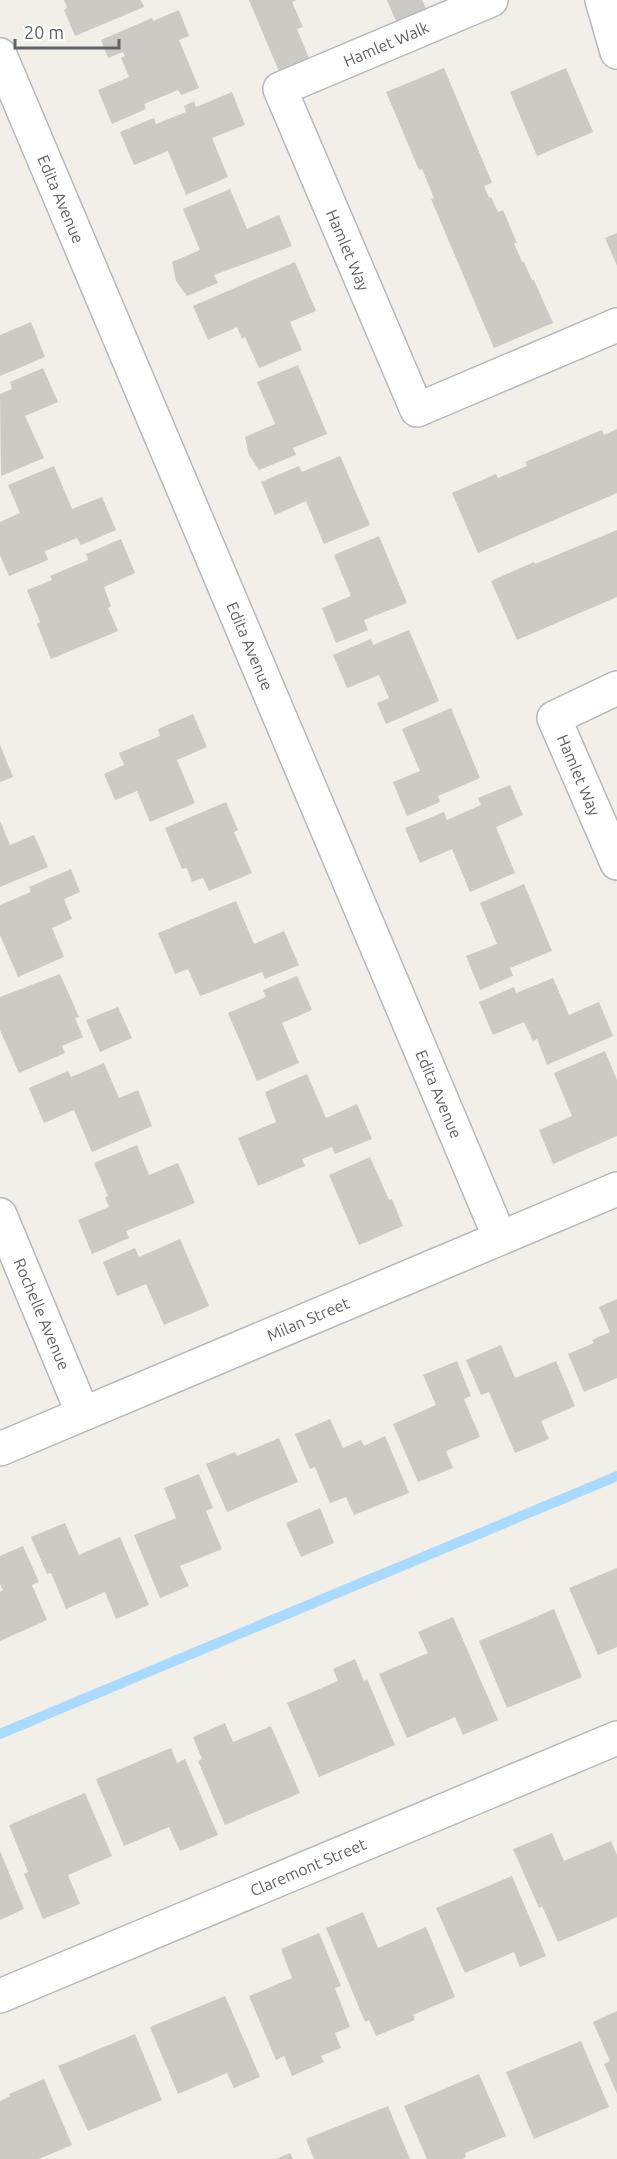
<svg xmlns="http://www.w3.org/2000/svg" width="617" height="2159" font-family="Ubuntu,sans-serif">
<rect width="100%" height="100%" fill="#f1efe8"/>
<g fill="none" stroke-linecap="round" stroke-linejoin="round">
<polyline stroke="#aadaff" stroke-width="10" points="0,1734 617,1476"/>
</g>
<g fill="#cccac5">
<polygon points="64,0 141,0 144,7 75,36 64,10 67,7"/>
<polygon points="249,0 297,0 292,2 303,27 297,29 311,63 281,76"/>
<polygon points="387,0 422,0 428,13 398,26"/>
<polygon points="179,10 189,36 179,40 199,88 181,95 178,90 144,104 146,109 112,124 98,90 129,77 121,58 125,56 123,52 108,58 101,40 152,18 153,21"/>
<polygon points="444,68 492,183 484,186 489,198 491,197 498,212 503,210 517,243 514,243 522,262 524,262 532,280 534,280 553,323 494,348 431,199 434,198 422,169 419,170 386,92"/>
<polygon points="566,68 593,132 537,156 510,92"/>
<polygon points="232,92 245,125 212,138 228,177 186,195 168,151 134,165 120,132 154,118 156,124 186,112 184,106 194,101 196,107"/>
<polygon points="230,189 247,229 279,215 292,246 214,275 218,283 187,296 176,281 172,262 200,250 183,209"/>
<polygon points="617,233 617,266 605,238"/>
<polygon points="295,262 316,311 290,322 302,350 259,368 245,337 242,339 237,327 208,340 193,306"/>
<polygon points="31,322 45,357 0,376 0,335"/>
<polygon points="298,365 327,434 293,448 296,455 259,470 249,455 245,437 275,424 257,382"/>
<polygon points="43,368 58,402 25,416 44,458 1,476 0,394 12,389 10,382"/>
<polygon points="617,429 617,493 478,553 452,493 496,474 498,478 527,466 525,462 602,430 604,435"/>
<polygon points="340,456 370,525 324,544 306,501 275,515 261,482 299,466 302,472"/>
<polygon points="54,466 72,509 102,497 116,530 81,545 77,538 45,551 48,560 9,576 0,555 0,522 20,513 8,485"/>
<polygon points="617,530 617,597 517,640 491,581 534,562 535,564"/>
<polygon points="379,536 407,603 364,620 368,630 336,643 322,608 351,596 334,555"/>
<polygon points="121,539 135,573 104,587 111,606 108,608 118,631 51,659 37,624 40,622 27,590 52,580 50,576 88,560 86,554"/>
<polygon points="409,630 439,701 386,724 377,703 389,698 379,675 347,688 333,655 371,639 373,645"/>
<polygon points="451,708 480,778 438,796 440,802 407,816 393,782 420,771 402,729"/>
<polygon points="193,714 207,747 177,760 195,803 150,822 137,791 115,800 104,774 124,765 119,753 160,736 158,729"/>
<polygon points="0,745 13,777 0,782"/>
<polygon points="510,785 523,815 496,827 515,873 470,892 452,849 420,863 405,828 444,812 447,820 481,805 478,798"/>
<polygon points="226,802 238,830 234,832 252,873 209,891 203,878 192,882 187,868 182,869 165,828"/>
<polygon points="0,821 10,845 34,835 48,867 0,887"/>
<polygon points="71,869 80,892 64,899 72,919 52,928 64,957 18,977 0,935 0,905 31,892 29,887"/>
<polygon points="524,884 552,951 510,968 513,976 480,990 466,956 497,944 480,903"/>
<polygon points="236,901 254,944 284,931 299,965 265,979 262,972 200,996 188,969 175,974 158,933"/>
<polygon points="60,974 79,1017 75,1018 83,1037 62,1046 65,1053 19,1073 0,1030 0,997"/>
<polygon points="297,976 312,1010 282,1023 299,1063 257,1081 228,1013 266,997 263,990"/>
<polygon points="553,978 569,1015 599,1002 613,1036 547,1065 537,1039 533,1041 524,1022 493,1035 479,1002 514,987 516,993"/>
<polygon points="118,1007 132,1038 100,1052 86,1020"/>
<polygon points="605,1051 617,1080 617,1136 553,1164 539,1130 572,1116 554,1073"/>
<polygon points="104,1063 119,1098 138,1090 152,1126 92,1152 74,1110 44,1123 29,1088 68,1071 71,1077"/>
<polygon points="307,1074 326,1118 357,1104 372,1139 335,1154 332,1147 302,1159 305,1166 258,1186 238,1138 276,1122 265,1092"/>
<polygon points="137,1145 149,1175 178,1163 195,1203 126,1231 129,1238 92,1254 78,1220 109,1207 105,1197 108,1196 94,1163"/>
<polygon points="370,1157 389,1200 392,1199 403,1226 359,1245 329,1175"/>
<polygon points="180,1239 209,1306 164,1325 146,1284 117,1296 103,1262 135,1248 139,1257"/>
<polygon points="617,1299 617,1378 584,1392 568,1354 594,1343 592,1340 610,1332 599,1307"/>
<polygon points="501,1345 515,1378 556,1361 575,1406 541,1421 549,1439 515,1453 489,1392 481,1395 466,1360"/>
<polygon points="457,1361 471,1396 464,1399 480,1437 446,1451 453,1468 418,1482 393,1424 436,1405 423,1375"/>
<polygon points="330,1419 343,1448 361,1440 364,1446 385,1436 409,1493 354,1515 346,1497 330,1503 315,1467 310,1469 295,1434"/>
<polygon points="279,1438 298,1482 227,1512 206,1464 235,1452 237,1456"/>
<polygon points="199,1474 213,1508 206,1511 222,1549 180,1566 189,1586 160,1598 134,1535 176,1518 164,1488"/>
<polygon points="320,1508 334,1543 301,1557 286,1523"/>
<polygon points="65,1523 79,1555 120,1537 149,1605 116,1619 105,1592 66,1609 51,1573 47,1574 31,1537"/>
<polygon points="23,1546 39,1582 32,1585 47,1620 0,1641 0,1592 3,1590 0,1584 0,1556"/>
<polygon points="617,1568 617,1647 598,1655 569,1588"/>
<polygon points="554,1609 582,1677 507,1708 479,1641"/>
<polygon points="453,1617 498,1720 463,1735 455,1717 407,1738 379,1674 428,1653 418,1632"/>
<polygon points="355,1659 364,1681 367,1679 395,1745 319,1777 287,1703 338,1681 333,1669"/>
<polygon points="225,1723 233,1742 271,1726 300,1793 225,1825 198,1761 202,1759 193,1737"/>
<polygon points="171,1748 177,1763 185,1759 218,1835 180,1851 169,1827 124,1846 96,1779"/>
<polygon points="85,1793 112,1856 68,1875 80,1904 43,1919 24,1874 28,1872 9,1825"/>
<polygon points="552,1833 564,1861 611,1841 617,1855 617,1917 558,1942 542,1906 539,1908 513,1849"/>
<polygon points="0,1851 24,1909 0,1920"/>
<polygon points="512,1876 546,1956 520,1967 514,1952 465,1973 436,1908"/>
<polygon points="363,1912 378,1948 426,1927 455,1997 413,2015 415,2020 376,2036 369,2020 365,2022 326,1928"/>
<polygon points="319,1933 341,1986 335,1988 350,2027 335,2033 341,2048 321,2056 324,2062 292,2076 284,2056 276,2060 249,1996 292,1978 281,1949"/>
<polygon points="225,1996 260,2077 234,2088 227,2073 178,2094 150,2027"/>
<polygon points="617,2011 617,2094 604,2064 610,2061 593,2022"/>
<polygon points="135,2034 162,2100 88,2131 58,2066"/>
<polygon points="581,2041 609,2107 534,2139 506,2072"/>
<polygon points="479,2074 506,2136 465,2153 466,2157 461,2159 427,2159 404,2106"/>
<polygon points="44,2079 72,2145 39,2159 0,2159 0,2101 10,2096 9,2094"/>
<polygon points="388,2106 410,2159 314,2159 306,2139"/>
<polygon points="290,2153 293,2159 276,2159"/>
</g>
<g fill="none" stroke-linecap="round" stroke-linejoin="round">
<g stroke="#b5b8bc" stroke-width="36">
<g id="minor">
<polyline points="491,0 280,89 417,410 617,325"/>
<polyline points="602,0 617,52"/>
<polyline points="0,55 500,1238"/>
<polyline points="617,688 554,718 617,863"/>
<polyline points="0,1215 83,1414"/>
<polyline points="0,1449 617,1189"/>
<polyline points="0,1996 617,1738"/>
</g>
</g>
<use href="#minor" stroke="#fff" stroke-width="33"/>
</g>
<g text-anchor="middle" stroke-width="4.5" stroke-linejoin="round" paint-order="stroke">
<g font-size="16" fill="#5f6368" stroke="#fff">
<text transform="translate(386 44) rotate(-23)" y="6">Hamlet Walk</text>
<text transform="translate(61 199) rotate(67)" y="6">Edita Avenue</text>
<text transform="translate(348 250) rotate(67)" y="6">Hamlet Way</text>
<text transform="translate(250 646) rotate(67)" y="6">Edita Avenue</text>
<text transform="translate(579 775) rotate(67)" y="6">Hamlet Way</text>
<text transform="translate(439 1094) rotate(67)" y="6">Edita Avenue</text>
<text transform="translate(42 1314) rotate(67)" y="6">Rochelle Avenue</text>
<text transform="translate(308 1319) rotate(-23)" y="6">Milan Street</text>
<text transform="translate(308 1867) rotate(-23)" y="6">Claremont Street</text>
</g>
</g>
<path d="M15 39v9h104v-9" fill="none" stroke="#5f6368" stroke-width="3"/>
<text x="24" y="39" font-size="18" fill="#5f6368" stroke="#ffffff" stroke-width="4.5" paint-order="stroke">20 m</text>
</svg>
